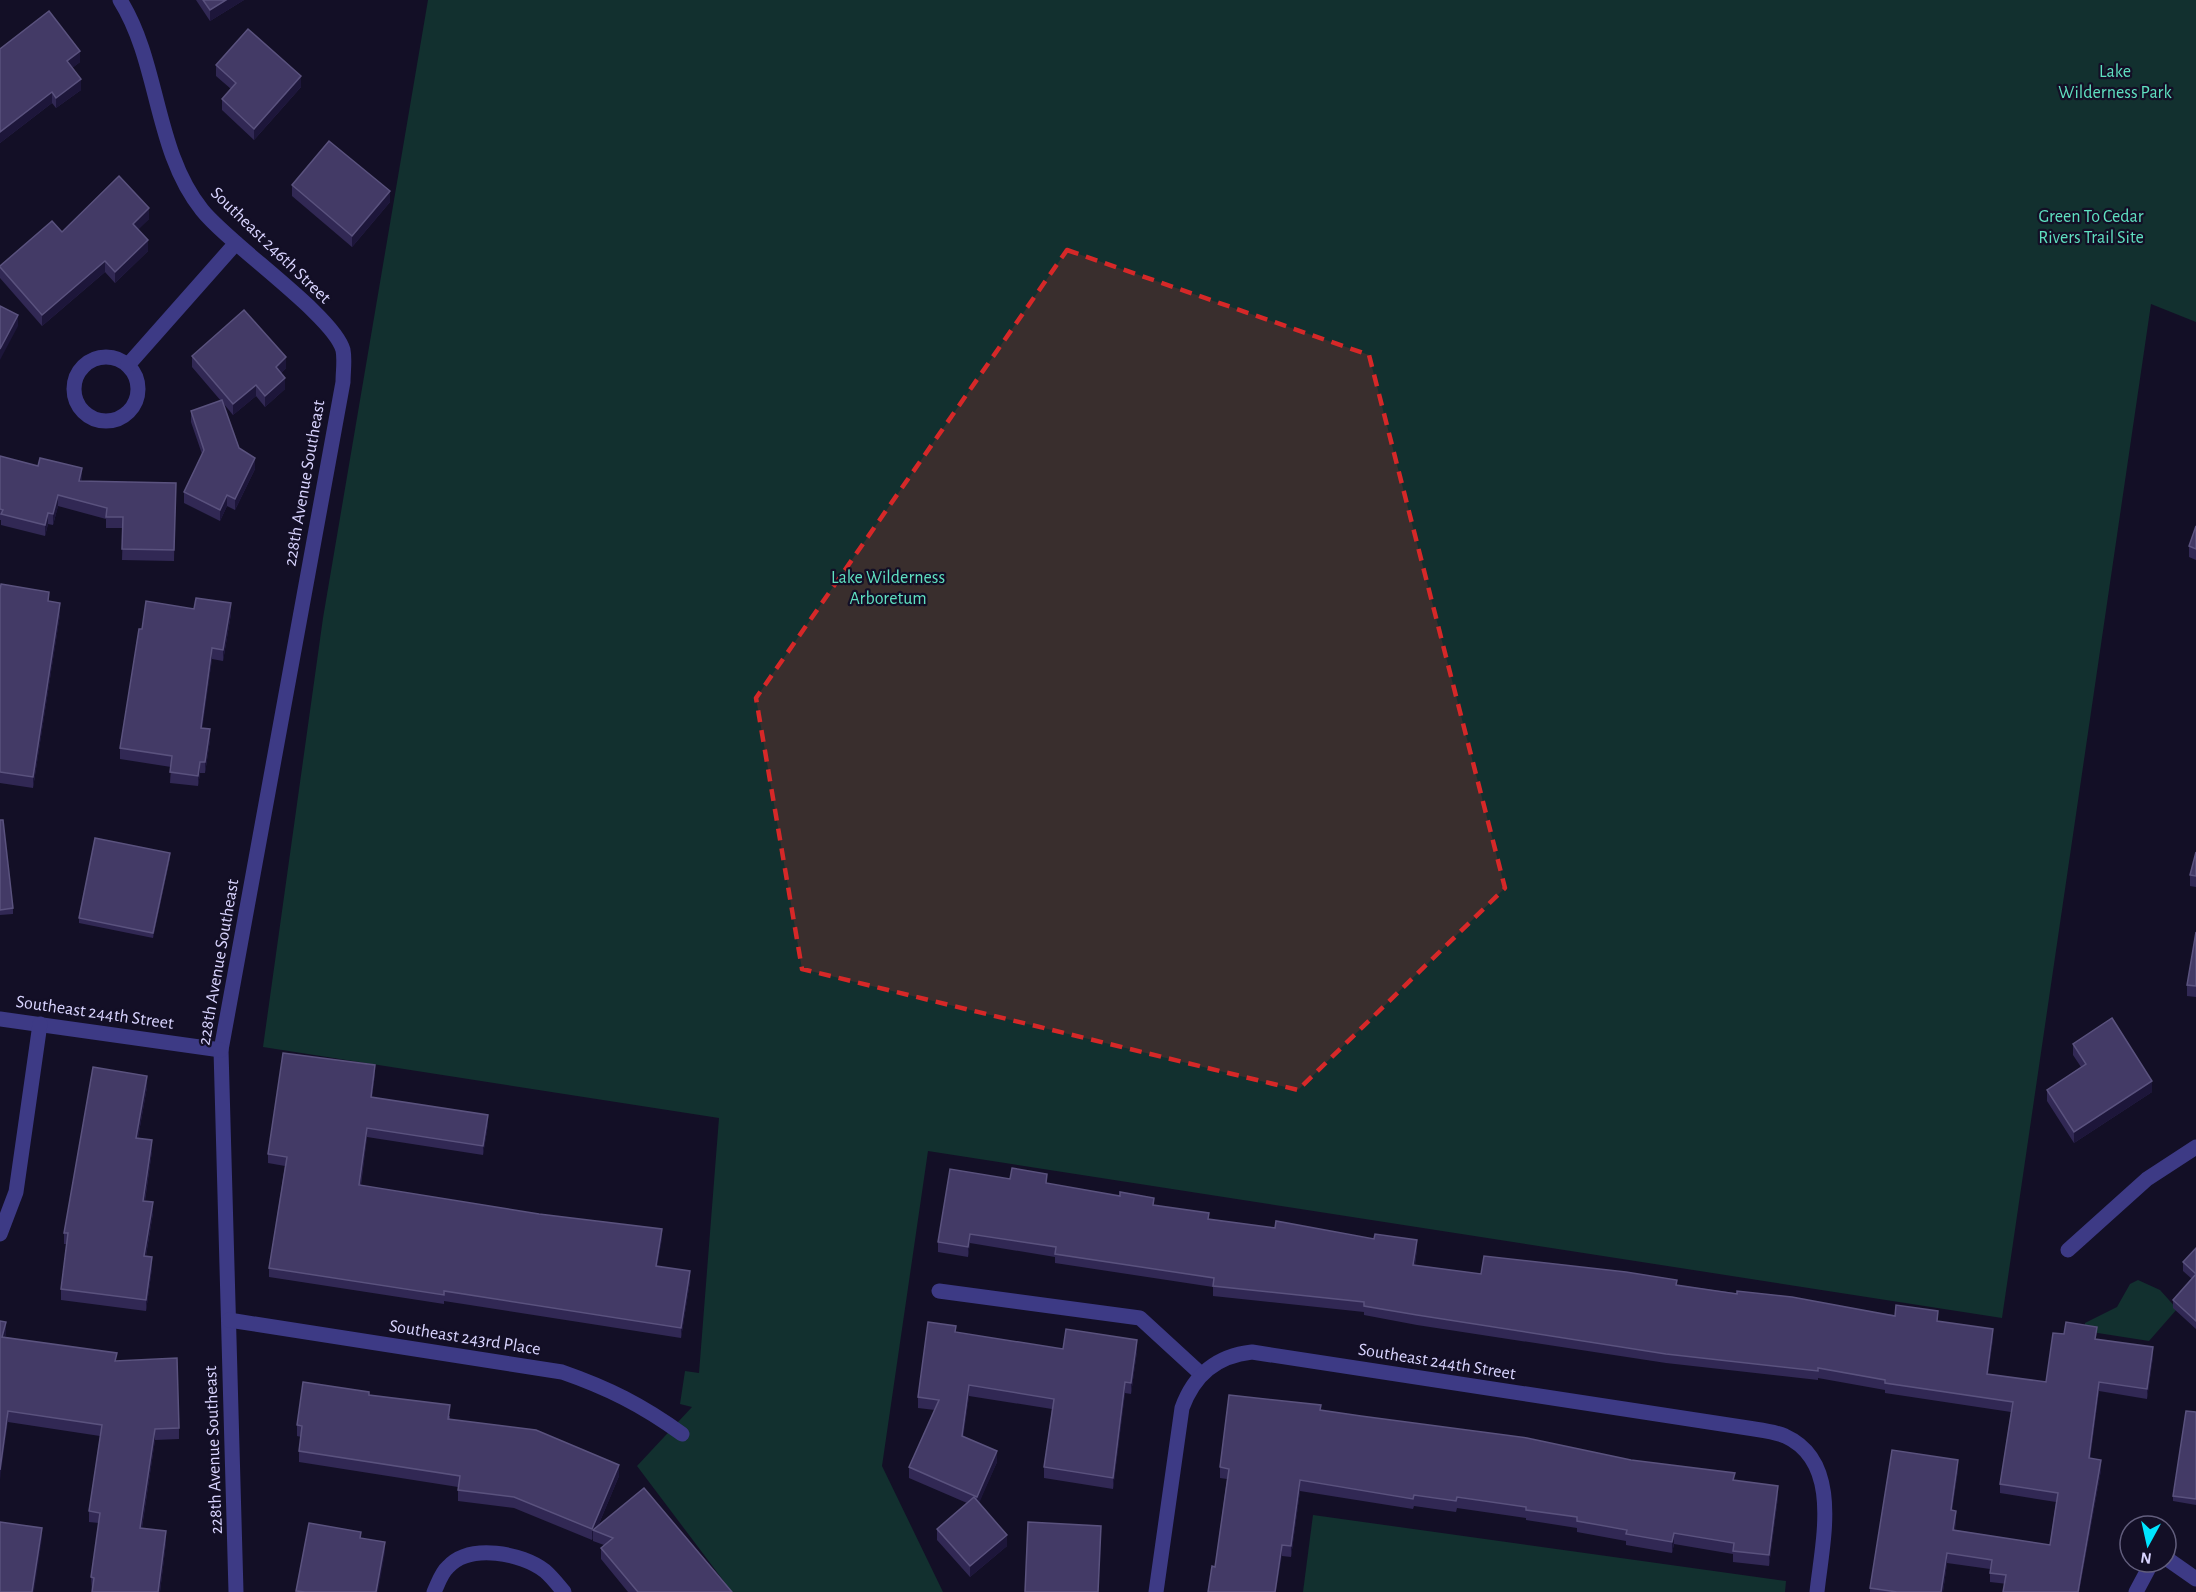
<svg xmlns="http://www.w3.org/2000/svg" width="2196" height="1592" font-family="'Alegreya Sans',sans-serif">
<rect width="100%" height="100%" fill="#130f26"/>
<g fill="#12302f">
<polygon points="428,0 2196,0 2196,322 2151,304 2002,1318 928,1151 882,1466 943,1592 732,1592 637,1466 692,1407 680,1404 685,1371 699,1373 719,1118 263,1047 323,618"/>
<polygon points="2138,1280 2160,1290 2177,1309 2149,1341 2085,1331 2085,1323 2117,1307 2130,1284"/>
<polygon points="1313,1515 1786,1581 1785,1592 1303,1592"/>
</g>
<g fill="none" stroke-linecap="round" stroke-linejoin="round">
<g stroke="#3d3a85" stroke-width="15">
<path d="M120,0C160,64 154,150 202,210C230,245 334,316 343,350C345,360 343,372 343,382L221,1050L236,1592"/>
<circle cx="106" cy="389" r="32"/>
<polyline points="128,365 236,243"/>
<polyline points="0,1019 221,1050"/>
<polyline points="0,1234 16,1192 40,1024"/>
<polyline points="2068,1250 2147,1179 2196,1147"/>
<polyline points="939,1291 1140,1318 1201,1374"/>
<path d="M229,1320L562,1372C608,1388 642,1405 682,1434"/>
<polyline points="2166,1558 2196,1579"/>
<path d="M434,1592C438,1584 441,1573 448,1567C470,1543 522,1553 545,1571C552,1577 558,1585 564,1592"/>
<path d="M1156,1592L1182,1408C1194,1375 1216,1356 1252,1352L1748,1428C1760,1430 1773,1431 1785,1436C1843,1462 1822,1543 1817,1592"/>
<polyline points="2136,1592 2152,1562"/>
</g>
</g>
<g fill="#312854">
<polygon points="196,0 244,0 210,21"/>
<polygon points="0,49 80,62 72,68 81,90 56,108 52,103 0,143"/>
<polygon points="216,65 301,87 254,140 222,110 222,99 231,89 216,76"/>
<polygon points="292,185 390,202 352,247 292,196"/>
<polygon points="149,219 138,229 148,251 115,283 105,272 42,326 0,278 0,266 62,232"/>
<polygon points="192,356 286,368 281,373 285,389 265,407 256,396 233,415 223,403 239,448 255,469 235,510 227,506 220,521 184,503 184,492 202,454 191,422 191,411 221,401 192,367"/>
<polygon points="0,456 82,479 81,481 176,483 174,561 122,560 123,528 106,528 106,519 58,506 53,525 48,524 45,536 1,525 1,520 0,520"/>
<polygon points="2196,526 2196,560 2189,557 2189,546"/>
<polygon points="0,590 49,601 60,614 33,788 0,783"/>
<polygon points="231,614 223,661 212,659 202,728 210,740 205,773 200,773 198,786 170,783 171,767 120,759 120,748 142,629"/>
<polygon points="0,820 13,908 13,914 0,915"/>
<polygon points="2196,852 2196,887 2190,886 2190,875"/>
<polygon points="170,858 153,938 79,923 79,918"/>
<polygon points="2196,932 2196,997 2187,996 2187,985"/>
<polygon points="2073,1044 2152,1092 2074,1143 2047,1101 2047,1090 2081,1067 2073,1055"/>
<polygon points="375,1074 372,1097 488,1124 483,1155 367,1137 361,1185 662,1238 657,1266 690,1281 681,1338 444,1301 444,1304 269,1277 269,1268 285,1166 268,1163 268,1154"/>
<polygon points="147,1087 138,1138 152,1151 145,1201 153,1213 146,1256 152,1268 146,1311 61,1300 61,1289 67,1244 64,1244 64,1233"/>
<polygon points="1010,1179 1047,1183 1154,1205 1209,1219 1417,1249 1415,1265 1481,1274 1677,1285 1938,1321 1993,1339 1988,1374 2046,1382 2096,1339 2153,1357 2147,1399 2099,1391 2090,1459 2101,1470 2079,1592 1990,1582 1990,1569 1947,1563 1943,1592 1870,1592 1870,1588 1958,1470 1952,1510 1956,1520 1955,1530 2050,1545 2056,1502 2000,1493 2000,1484 2011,1412 1885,1393 1885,1390 1818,1378 1818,1380 1666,1363 1417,1325 1364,1315 1364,1312 1213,1296 1213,1287 1055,1263 1055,1257 970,1243 968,1257 938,1252 938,1242"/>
<polygon points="2196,1248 2196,1329 2173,1308 2173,1300 2192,1279 2183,1271 2183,1262"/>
<polygon points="0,1321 6,1333 5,1337 117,1361 179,1428 179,1439 155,1440 142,1528 166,1542 160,1592 92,1592 91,1577 99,1523 89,1522 89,1511 100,1436 8,1422"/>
<polygon points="956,1333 1063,1349 1137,1351 1131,1394 1125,1393 1113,1489 1044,1478 1044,1467 1052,1409 969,1396 963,1437 997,1462 979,1502 1007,1546 970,1577 937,1540 937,1529 967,1503 909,1478 909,1467 935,1410 918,1408 918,1397"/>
<polygon points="369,1395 450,1416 450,1419 619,1476 598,1526 732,1592 628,1592 601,1559 601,1548 604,1545 593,1541 593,1537 592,1540 514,1508 458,1501 458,1487 299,1462 299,1451 301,1437 297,1436 297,1425"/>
<polygon points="1321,1410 1735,1480 1778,1497 1769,1566 1733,1562 1733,1554 1674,1544 1672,1553 1626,1545 1626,1541 1577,1532 1577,1528 1526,1520 1526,1518 1457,1508 1456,1512 1414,1506 1413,1509 1300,1491 1291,1557 1282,1556 1215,1567 1227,1479 1220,1478 1220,1467"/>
<polygon points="2196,1412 2196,1505 2173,1501 2173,1496"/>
</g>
<g fill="#1d163a">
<polygon points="226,0 244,0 210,21 210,10"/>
<polygon points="80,51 80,62 67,72 67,61"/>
<polygon points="301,76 301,87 254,140 254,129"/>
<polygon points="81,79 81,90 56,108 56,98"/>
<polygon points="52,92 52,103 0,143 0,132"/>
<polygon points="390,191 390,202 352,247 352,236"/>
<polygon points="149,208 149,219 133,235 133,224"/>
<polygon points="148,240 148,251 115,283 115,272"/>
<polygon points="105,261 105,272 42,326 42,315"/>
<polygon points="18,315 18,326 0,360 0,349"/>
<polygon points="286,357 286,368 276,378 276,367"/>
<polygon points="285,378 285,389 265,407 265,396"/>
<polygon points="256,385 256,396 233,415 233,404"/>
<polygon points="255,458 255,469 235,510 235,499"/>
<polygon points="82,468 82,479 79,492 79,481"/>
<polygon points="58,495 58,506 53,525 53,514"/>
<polygon points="227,495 227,506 220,521 220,510"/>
<polygon points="48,513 48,524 45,536 45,525"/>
<polygon points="60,603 60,614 33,788 33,777"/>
<polygon points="231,603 231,614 223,661 223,650"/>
<polygon points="212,648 212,659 201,739 201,728"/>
<polygon points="210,729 210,740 205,773 205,762"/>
<polygon points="200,762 200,773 198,786 198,776"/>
<polygon points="170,853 170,858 153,938 153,933"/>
<polygon points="375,1065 375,1074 371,1106 371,1097"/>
<polygon points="147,1076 147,1087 136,1149 136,1138"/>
<polygon points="2152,1081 2152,1092 2074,1143 2074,1132"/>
<polygon points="488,1115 488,1124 483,1155 483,1146"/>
<polygon points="367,1128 367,1137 359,1194 359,1185"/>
<polygon points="152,1140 152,1151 143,1211 143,1201"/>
<polygon points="153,1202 153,1213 144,1267 144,1256"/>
<polygon points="662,1229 662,1238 656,1275 656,1266"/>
<polygon points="970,1234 970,1243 968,1257 968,1247"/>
<polygon points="1417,1240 1417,1249 1413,1274 1413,1265"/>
<polygon points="152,1257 152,1268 146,1311 146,1300"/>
<polygon points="690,1271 690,1281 681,1338 681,1328"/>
<polygon points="6,1322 6,1333 2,1348 2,1337"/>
<polygon points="1993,1329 1993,1339 1987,1383 1987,1374"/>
<polygon points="1137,1340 1137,1351 1131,1394 1131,1383"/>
<polygon points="2153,1347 2153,1357 2147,1399 2147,1389"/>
<polygon points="1125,1382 1125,1393 1113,1489 1113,1478"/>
<polygon points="2099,1382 2099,1391 2089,1468 2089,1458"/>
<polygon points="969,1385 969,1396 962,1447 962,1436"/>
<polygon points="8,1411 8,1422 0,1480 0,1470"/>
<polygon points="155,1429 155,1440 140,1539 140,1528"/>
<polygon points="997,1451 997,1462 977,1508 977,1497"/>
<polygon points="1958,1460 1958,1470 1951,1519 1951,1510"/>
<polygon points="2101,1460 2101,1470 2079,1592 2078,1592"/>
<polygon points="619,1465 619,1476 596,1531 593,1530 593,1537 592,1540 592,1529"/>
<polygon points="1300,1480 1300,1491 1291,1557 1291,1546"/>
<polygon points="1778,1486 1778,1497 1769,1566 1769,1555"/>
<polygon points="1956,1511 1956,1520 1953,1539 1953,1530"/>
<polygon points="42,1528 42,1539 34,1592 32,1592"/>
<polygon points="166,1531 166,1542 160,1592 158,1592"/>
<polygon points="1674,1533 1674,1544 1672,1553 1672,1542"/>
<polygon points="1007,1535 1007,1546 970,1577 970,1566"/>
<polygon points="385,1542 385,1553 378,1592 376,1592"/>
<polygon points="1282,1545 1282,1556 1276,1592 1275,1592"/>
<polygon points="1947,1553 1947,1563 1943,1592 1941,1592"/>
</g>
<g fill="#433a66" stroke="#5a527e" stroke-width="1.5">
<polygon points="203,0 226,0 210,10"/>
<polygon points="49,11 80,51 67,61 81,79 56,98 52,92 0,132 0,49"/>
<polygon points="248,29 301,76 254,129 222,99 236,83 216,65"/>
<polygon points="329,141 390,191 352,236 292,185"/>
<polygon points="119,176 149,208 133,224 148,240 115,272 105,261 42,315 0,267 0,266 52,221 62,232"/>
<polygon points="0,306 18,315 0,349"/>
<polygon points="244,310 286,357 276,367 285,378 265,396 256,385 233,404 192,356"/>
<polygon points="222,400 239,448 255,458 235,499 227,495 220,510 184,492 204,450 191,411"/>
<polygon points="0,456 38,466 40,458 82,468 79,481 176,483 174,550 122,549 123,517 106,517 107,508 58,495 53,514 48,513 45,525 1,514 3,510 0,509"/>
<polygon points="2196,526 2196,549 2189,546"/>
<polygon points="1,584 49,592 48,601 60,603 33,777 0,772 0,590"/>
<polygon points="196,598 231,603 223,650 212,648 201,728 210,729 205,762 200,762 198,776 170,772 172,756 120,748 139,629 142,629 146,601 194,609"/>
<polygon points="0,820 3,820 13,908 0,910"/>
<polygon points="95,838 170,853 153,933 79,918"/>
<polygon points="2196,852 2196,876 2190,875"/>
<polygon points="2196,932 2196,986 2187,985"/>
<polygon points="2112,1018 2152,1081 2074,1132 2047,1090 2086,1064 2073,1044"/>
<polygon points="283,1053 375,1065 371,1097 488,1115 483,1146 367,1128 359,1185 539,1214 662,1229 656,1266 690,1271 681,1328 444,1291 444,1295 269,1268 287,1157 268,1154"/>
<polygon points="93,1067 147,1076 136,1138 152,1140 143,1201 153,1202 144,1256 152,1257 146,1300 61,1289 68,1233 64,1233"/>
<polygon points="1012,1168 1047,1174 1046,1183 1120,1196 1120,1192 1154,1198 1153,1205 1209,1213 1208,1219 1275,1228 1276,1221 1374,1239 1375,1234 1417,1240 1413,1265 1481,1274 1484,1256 1626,1272 1677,1280 1676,1285 1737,1294 1737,1291 1792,1297 1895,1316 1896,1305 1938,1311 1937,1321 1993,1329 1987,1374 2046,1382 2053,1333 2064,1334 2066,1322 2097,1327 2095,1339 2153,1347 2147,1389 2099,1382 2089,1458 2101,1460 2078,1592 2003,1592 2006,1575 1990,1573 1992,1560 1947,1553 1941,1592 1897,1592 1870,1588 1892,1450 1958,1460 1951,1510 1956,1511 1953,1530 2050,1545 2058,1493 2000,1484 2013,1402 1885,1383 1885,1380 1818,1368 1818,1371 1666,1354 1417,1315 1364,1306 1364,1302 1213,1286 1214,1278 1055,1254 1056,1247 970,1234 968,1247 938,1242 950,1169 1010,1179"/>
<polygon points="2196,1248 2196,1321 2173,1300 2196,1274 2183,1262"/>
<polygon points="0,1321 6,1322 2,1337 117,1353 115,1361 177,1358 179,1428 155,1429 140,1528 166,1531 158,1592 92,1592 94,1578 91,1577 100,1513 89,1511 102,1425 8,1411 0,1470"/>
<polygon points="928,1322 956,1326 955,1332 1063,1349 1066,1329 1137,1340 1131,1383 1125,1382 1113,1478 1044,1467 1054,1399 969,1385 962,1436 997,1451 977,1497 909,1467 939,1400 918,1397"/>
<polygon points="303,1382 369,1392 369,1395 450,1405 448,1419 536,1430 619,1465 592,1529 514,1497 458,1490 460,1476 299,1451 302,1426 297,1425"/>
<polygon points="1229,1395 1321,1405 1320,1410 1361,1416 1527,1438 1631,1460 1735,1473 1733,1480 1778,1486 1769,1555 1733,1551 1734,1543 1674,1533 1672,1542 1626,1534 1627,1530 1577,1521 1577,1517 1526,1510 1526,1507 1457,1497 1456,1501 1414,1495 1413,1499 1300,1480 1291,1546 1282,1545 1275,1592 1208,1592 1212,1566 1215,1567 1229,1469 1220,1467"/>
<polygon points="2186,1411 2196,1412 2196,1499 2173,1496"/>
<polygon points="644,1488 732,1592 638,1592 601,1548 613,1538 593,1530"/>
<polygon points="974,1497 1007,1535 970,1566 937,1529"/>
<polygon points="0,1522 42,1528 32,1592 0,1592"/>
<polygon points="1028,1522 1101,1526 1098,1592 1025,1592"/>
<polygon points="309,1523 361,1532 360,1538 385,1542 376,1592 305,1592 296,1591"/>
</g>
<path fill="#d62828" fill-opacity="0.2" stroke="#d62828" stroke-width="4.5" stroke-dasharray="12 8" stroke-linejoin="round" d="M1067,250L1369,355L1505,888L1298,1090L802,969L756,698Z"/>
<g text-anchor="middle" stroke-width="4.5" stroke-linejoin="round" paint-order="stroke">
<g font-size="18" fill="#5fe0c0" stroke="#130f26">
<text x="2115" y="77">Lake<tspan x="2115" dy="21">Wilderness Park</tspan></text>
<text x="2091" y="222">Green To Cedar<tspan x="2091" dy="21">Rivers Trail Site</tspan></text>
<text x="888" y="583">Lake Wilderness<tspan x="888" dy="21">Arboretum</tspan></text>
</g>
<g font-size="18" fill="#d9d4ff" stroke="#130f26">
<text transform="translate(271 245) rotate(44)" y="6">Southeast 246th Street</text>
<text transform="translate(304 483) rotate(-80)" y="6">228th Avenue Southeast</text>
<text transform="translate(218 962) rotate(-80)" y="6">228th Avenue Southeast</text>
<text transform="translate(95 1012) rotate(8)" y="6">Southeast 244th Street</text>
<text transform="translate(465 1337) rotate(9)" y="6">Southeast 243rd Place</text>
<text transform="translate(1437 1361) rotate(9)" y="6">Southeast 244th Street</text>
<text transform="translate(213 1450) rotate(-92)" y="6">228th Avenue Southeast</text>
</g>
</g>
<g transform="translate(2148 1544) rotate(188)"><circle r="28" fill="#130f26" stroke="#625e7d" stroke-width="1.5"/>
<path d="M0-4.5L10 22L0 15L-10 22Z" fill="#00e5ff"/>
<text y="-9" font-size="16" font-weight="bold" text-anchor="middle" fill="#d9d4ff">N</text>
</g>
</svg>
